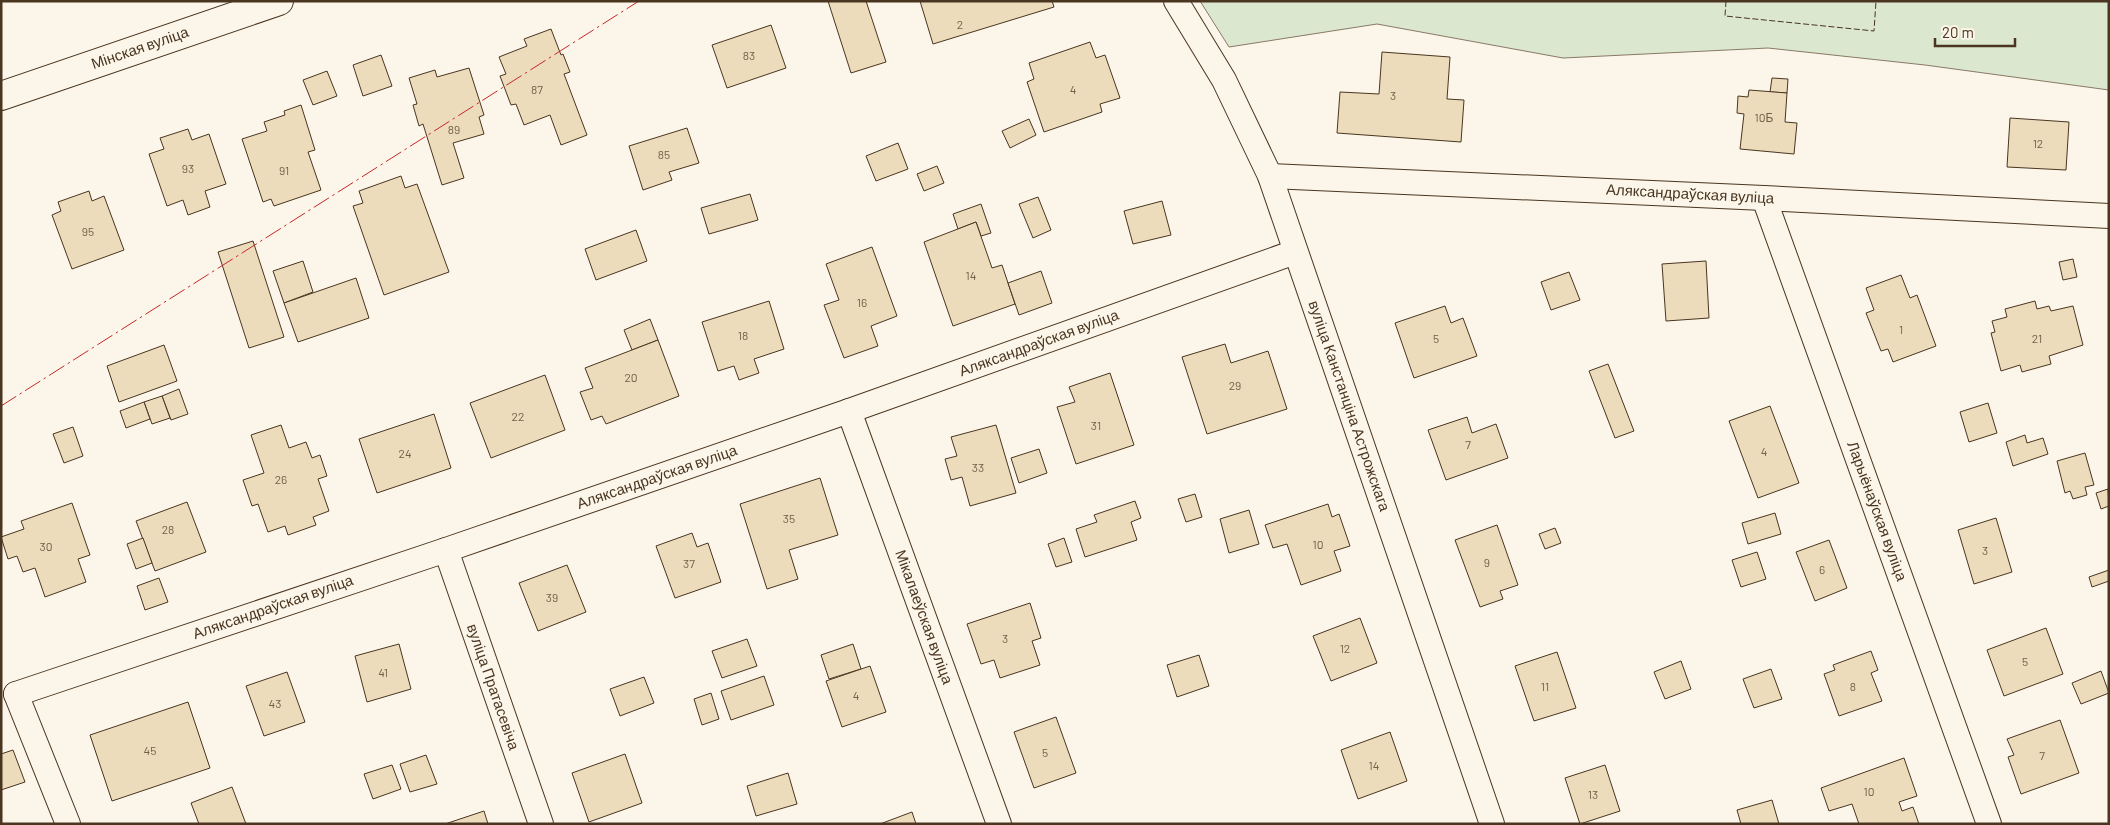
<svg xmlns="http://www.w3.org/2000/svg" width="2110" height="825" font-family="Barlow,sans-serif">
<rect width="100%" height="100%" fill="#fbf6e9"/>
<polygon fill="#dce7d0" stroke="#887966" points="1200,1 2109,1 2109,90 1925,65 1768,48 1563,58 1377,24 1229,47"/>
<g fill="#ecdcbc" stroke="#4a3520">
<polygon points="828,1 866,1 886,62 851,73"/>
<polygon points="920,1 1052,1 1054,7 933,44"/>
<polygon points="771,25 786,68 727,88 712,45"/>
<polygon points="551,29 561,55 563,54 570,72 564,74 587,135 561,145 550,115 524,125 516,104 511,105 500,76 506,74 499,57 527,46 524,39"/>
<polygon points="1090,42 1096,58 1105,55 1120,98 1100,104 1102,112 1044,132 1027,82 1034,79 1029,63"/>
<polygon points="1382,52 1450,57 1447,99 1464,100 1461,142 1337,133 1340,92 1379,94"/>
<polygon points="381,55 392,86 363,96 353,65"/>
<polygon points="469,68 484,115 479,117 484,134 453,143 464,178 442,185 423,124 419,126 413,105 417,104 409,78 435,70 437,77"/>
<polygon points="327,71 337,96 313,105 303,80"/>
<polygon points="1772,78 1788,79 1787,93 1770,92"/>
<polygon points="1749,90 1787,93 1785,122 1797,123 1794,154 1740,149 1744,114 1737,113 1738,96 1748,97"/>
<polygon points="301,105 315,150 308,152 321,190 274,206 271,199 263,202 242,139 267,131 264,122 285,115 284,111"/>
<polygon points="2010,118 2069,122 2066,170 2007,167"/>
<polygon points="1029,119 1036,135 1010,148 1002,131"/>
<polygon points="687,128 699,163 669,172 672,180 643,190 629,146"/>
<polygon points="188,129 192,140 209,134 226,184 205,191 210,207 188,215 183,200 167,206 149,154 164,149 160,138"/>
<polygon points="898,143 908,169 876,181 866,156"/>
<polygon points="937,166 944,183 924,191 917,174"/>
<polygon points="401,176 405,188 417,184 449,272 384,295 353,206 363,203 359,191"/>
<polygon points="89,191 92,201 104,196 124,250 72,269 52,215 61,211 58,202"/>
<polygon points="750,194 758,220 709,234 701,208"/>
<polygon points="1038,197 1051,230 1033,238 1019,204"/>
<polygon points="1162,201 1171,235 1133,244 1124,211"/>
<polygon points="981,204 991,233 981,236 976,222 958,229 953,214"/>
<polygon points="976,222 992,268 1002,265 1015,304 953,326 924,242"/>
<polygon points="636,230 647,261 596,280 585,249"/>
<polygon points="253,241 284,337 249,348 218,252"/>
<polygon points="872,247 897,316 871,326 878,346 844,358 824,305 839,300 826,264"/>
<polygon points="2073,259 2077,277 2063,280 2059,262"/>
<polygon points="303,261 313,292 284,303 273,271"/>
<polygon points="1706,261 1709,318 1666,321 1662,264"/>
<polygon points="1041,271 1052,303 1019,315 1008,283"/>
<polygon points="1569,272 1580,300 1551,310 1541,282"/>
<polygon points="1901,275 1910,298 1917,295 1936,346 1893,362 1888,349 1881,351 1866,313 1874,310 1866,288"/>
<polygon points="356,278 369,318 298,342 284,303"/>
<polygon points="769,301 784,349 754,359 759,373 739,380 734,366 718,371 702,322"/>
<polygon points="2035,301 2037,309 2049,306 2051,311 2073,306 2083,345 2049,356 2051,364 2022,372 2020,365 2001,371 1991,333 1995,332 1992,321 2007,317 2005,309"/>
<polygon points="1445,306 1451,323 1463,318 1477,356 1414,378 1395,323"/>
<polygon points="650,319 658,340 632,350 624,330"/>
<polygon points="658,340 679,396 606,424 602,416 591,420 580,392 593,388 585,368"/>
<polygon points="1225,344 1231,363 1268,351 1287,409 1207,434 1182,357"/>
<polygon points="164,345 177,381 119,402 107,366"/>
<polygon points="1608,364 1634,431 1615,438 1589,371"/>
<polygon points="1110,373 1134,445 1076,464 1057,407 1075,402 1069,387"/>
<polygon points="545,375 565,430 491,458 470,403"/>
<polygon points="179,389 188,414 171,420 162,396"/>
<polygon points="162,396 170,418 152,424 144,402"/>
<polygon points="144,402 150,419 126,428 120,411"/>
<polygon points="1988,403 1997,433 1969,442 1960,412"/>
<polygon points="1770,406 1799,483 1758,498 1729,421"/>
<polygon points="434,414 451,468 377,493 359,439"/>
<polygon points="1467,417 1472,433 1496,424 1508,458 1446,480 1428,430"/>
<polygon points="281,425 289,448 306,442 312,458 320,455 327,476 318,479 329,511 313,517 316,525 288,535 285,526 268,532 258,504 252,506 243,480 264,473 251,435"/>
<polygon points="996,425 1016,493 970,506 962,477 951,480 945,459 957,456 951,437"/>
<polygon points="73,427 83,456 64,463 53,434"/>
<polygon points="2025,435 2027,443 2043,438 2048,454 2013,466 2006,442"/>
<polygon points="1039,449 1047,473 1019,483 1011,458"/>
<polygon points="2085,453 2094,485 2085,487 2087,495 2073,499 2070,491 2065,493 2057,461"/>
<polygon points="820,478 838,535 789,550 798,579 767,589 740,504"/>
<polygon points="2108,489 2109,506 2101,509 2096,493"/>
<polygon points="1195,494 1202,517 1186,522 1178,499"/>
<polygon points="1135,501 1141,518 1131,522 1137,540 1085,557 1076,529 1097,522 1094,515"/>
<polygon points="187,502 206,552 155,571 136,521"/>
<polygon points="72,503 90,555 78,559 86,582 45,597 35,568 23,572 17,556 8,559 1,537 24,529 21,521"/>
<polygon points="1328,504 1332,517 1339,514 1350,546 1334,551 1341,571 1301,585 1287,544 1273,548 1265,525"/>
<polygon points="1249,510 1259,544 1229,553 1220,519"/>
<polygon points="1775,513 1781,534 1748,544 1742,523"/>
<polygon points="1996,518 2012,572 1974,584 1958,530"/>
<polygon points="1497,525 1518,585 1500,591 1503,599 1480,607 1455,540"/>
<polygon points="1555,528 1561,543 1545,549 1539,534"/>
<polygon points="692,533 697,547 708,543 721,582 675,598 656,546"/>
<polygon points="143,538 152,563 136,569 127,544"/>
<polygon points="1064,538 1072,562 1056,567 1048,544"/>
<polygon points="1829,540 1847,588 1815,601 1796,552"/>
<polygon points="1757,552 1766,579 1741,587 1732,560"/>
<polygon points="567,565 586,612 538,631 519,583"/>
<polygon points="2109,570 2109,581 2092,587 2089,577"/>
<polygon points="159,578 168,602 145,610 137,586"/>
<polygon points="1030,603 1041,638 1032,641 1040,665 1000,678 994,660 981,664 967,624"/>
<polygon points="1360,618 1377,663 1331,681 1313,636"/>
<polygon points="2046,628 2063,674 2004,696 1987,650"/>
<polygon points="747,639 757,666 722,678 712,651"/>
<polygon points="399,644 411,689 367,702 355,656"/>
<polygon points="853,644 861,669 829,679 821,655"/>
<polygon points="1871,651 1878,670 1871,673 1882,701 1839,716 1824,674 1835,670 1833,665"/>
<polygon points="1557,652 1576,708 1534,721 1515,666"/>
<polygon points="1199,655 1209,686 1177,697 1167,665"/>
<polygon points="1681,661 1691,689 1665,699 1654,672"/>
<polygon points="870,666 886,712 842,727 826,681"/>
<polygon points="1771,669 1782,699 1754,708 1743,679"/>
<polygon points="2101,671 2109,693 2081,704 2072,683"/>
<polygon points="287,672 305,722 264,736 246,686"/>
<polygon points="764,676 774,705 731,720 721,691"/>
<polygon points="644,677 654,703 620,716 610,689"/>
<polygon points="711,693 719,719 702,725 694,699"/>
<polygon points="188,702 210,768 112,801 90,735"/>
<polygon points="1056,717 1076,773 1034,788 1014,732"/>
<polygon points="2060,720 2079,773 2021,794 2008,757 2014,755 2007,739"/>
<polygon points="1390,732 1407,781 1358,799 1341,750"/>
<polygon points="13,750 25,782 1,790 1,754"/>
<polygon points="625,754 642,803 589,822 572,773"/>
<polygon points="426,755 437,784 410,792 400,764"/>
<polygon points="1904,758 1917,796 1899,802 1902,811 1913,807 1919,824 1859,824 1852,804 1829,811 1821,788"/>
<polygon points="392,765 401,789 373,799 364,774"/>
<polygon points="1605,765 1620,811 1580,824 1565,778"/>
<polygon points="788,773 797,804 756,816 747,786"/>
<polygon points="232,787 246,824 199,824 191,803"/>
<polygon points="1772,800 1779,824 1741,824 1737,810"/>
<polygon points="484,811 488,824 445,824"/>
<polygon points="912,812 916,824 880,824"/>
</g>
<g fill="none" stroke-linecap="round" stroke-linejoin="round">
<g stroke="#4a3520" stroke-width="26">
<g id="minor">
<polyline points="1176,1 1224,80 1270,176 1492,824"/>
<polyline points="1270,176 1764,198 2109,216"/>
<polyline points="1764,198 1989,824"/>
<polyline points="849,411 999,824"/>
<polyline points="446,550 541,824"/>
<polyline points="16,694 446,550 849,411 1295,252"/>
<polyline points="16,694 68,824"/>
</g>
</g>
<g stroke="#4a3520" stroke-width="30">
<polyline id="secondary" points="1,96 279,1"/>
</g>
<use href="#minor" stroke="#fbf6e9" stroke-width="24"/>
<use href="#secondary" stroke="#fbf6e9" stroke-width="28"/>
<polyline stroke="#4a3520" stroke-width="1" stroke-dasharray="6 2.5" stroke-linecap="butt" points="1726,1 1725,16 1874,31 1876,1"/>
<polyline stroke="#c62828" stroke-width="1" stroke-dasharray="18 4 2.5 4" stroke-linecap="butt" points="1,406 639,1"/>
</g>
<g text-anchor="middle" stroke-width="4" stroke-linejoin="round" paint-order="stroke">
<g font-size="12" fill="#725f47">
<text x="960" y="29">2</text>
<text x="749" y="60">83</text>
<text x="537" y="94">87</text>
<text x="1073" y="94">4</text>
<text x="1393" y="100">3</text>
<text x="1764" y="122">10Б</text>
<text x="454" y="134">89</text>
<text x="2038" y="148">12</text>
<text x="664" y="159">85</text>
<text x="188" y="173">93</text>
<text x="284" y="175">91</text>
<text x="88" y="236">95</text>
<text x="971" y="280">14</text>
<text x="862" y="307">16</text>
<text x="1901" y="334">1</text>
<text x="743" y="340">18</text>
<text x="1436" y="343">5</text>
<text x="2037" y="343">21</text>
<text x="631" y="382">20</text>
<text x="1235" y="390">29</text>
<text x="518" y="421">22</text>
<text x="1096" y="430">31</text>
<text x="1468" y="449">7</text>
<text x="1764" y="456">4</text>
<text x="405" y="458">24</text>
<text x="978" y="472">33</text>
<text x="281" y="484">26</text>
<text x="789" y="523">35</text>
<text x="168" y="534">28</text>
<text x="1318" y="549">10</text>
<text x="46" y="551">30</text>
<text x="1985" y="555">3</text>
<text x="1487" y="567">9</text>
<text x="689" y="568">37</text>
<text x="1822" y="574">6</text>
<text x="552" y="602">39</text>
<text x="1005" y="643">3</text>
<text x="1345" y="653">12</text>
<text x="2025" y="666">5</text>
<text x="383" y="677">41</text>
<text x="1545" y="691">11</text>
<text x="1853" y="691">8</text>
<text x="856" y="700">4</text>
<text x="275" y="708">43</text>
<text x="150" y="755">45</text>
<text x="1045" y="757">5</text>
<text x="2042" y="760">7</text>
<text x="1374" y="770">14</text>
<text x="1869" y="796">10</text>
<text x="1593" y="799">13</text>
</g>
<g font-size="15" fill="#4a3520" stroke="#fbf6e9">
<text transform="translate(140 48) rotate(-19)" y="5">Мінская вуліца</text>
<text transform="translate(1690 194) rotate(3)" y="5">Аляксандраўская вуліца</text>
<text transform="translate(1039 343) rotate(-20)" y="5">Аляксандраўская вуліца</text>
<text transform="translate(1349 406) rotate(71)" y="5">вуліца Канстанціна Астрожскага</text>
<text transform="translate(657 477) rotate(-19)" y="5">Аляксандраўская вуліца</text>
<text transform="translate(1877 511) rotate(70)" y="5">Ларыёнаўская вуліца</text>
<text transform="translate(273 607) rotate(-19)" y="5">Аляксандраўская вуліца</text>
<text transform="translate(924 617) rotate(70)" y="5">Мікалаеўская вуліца</text>
<text transform="translate(493 687) rotate(71)" y="5">вуліца Пратасевіча</text>
</g>
</g>
<rect width="2110" height="825" fill="none" stroke="#4a3520" stroke-width="5"/>
<path d="M1935 38v8h80v-8" fill="none" stroke="#4a3520" stroke-width="2.5"/>
<text x="1942" y="38" font-size="15" fill="#4a3520" stroke="#fbf6e9" stroke-width="4" paint-order="stroke">20 m</text>
</svg>
